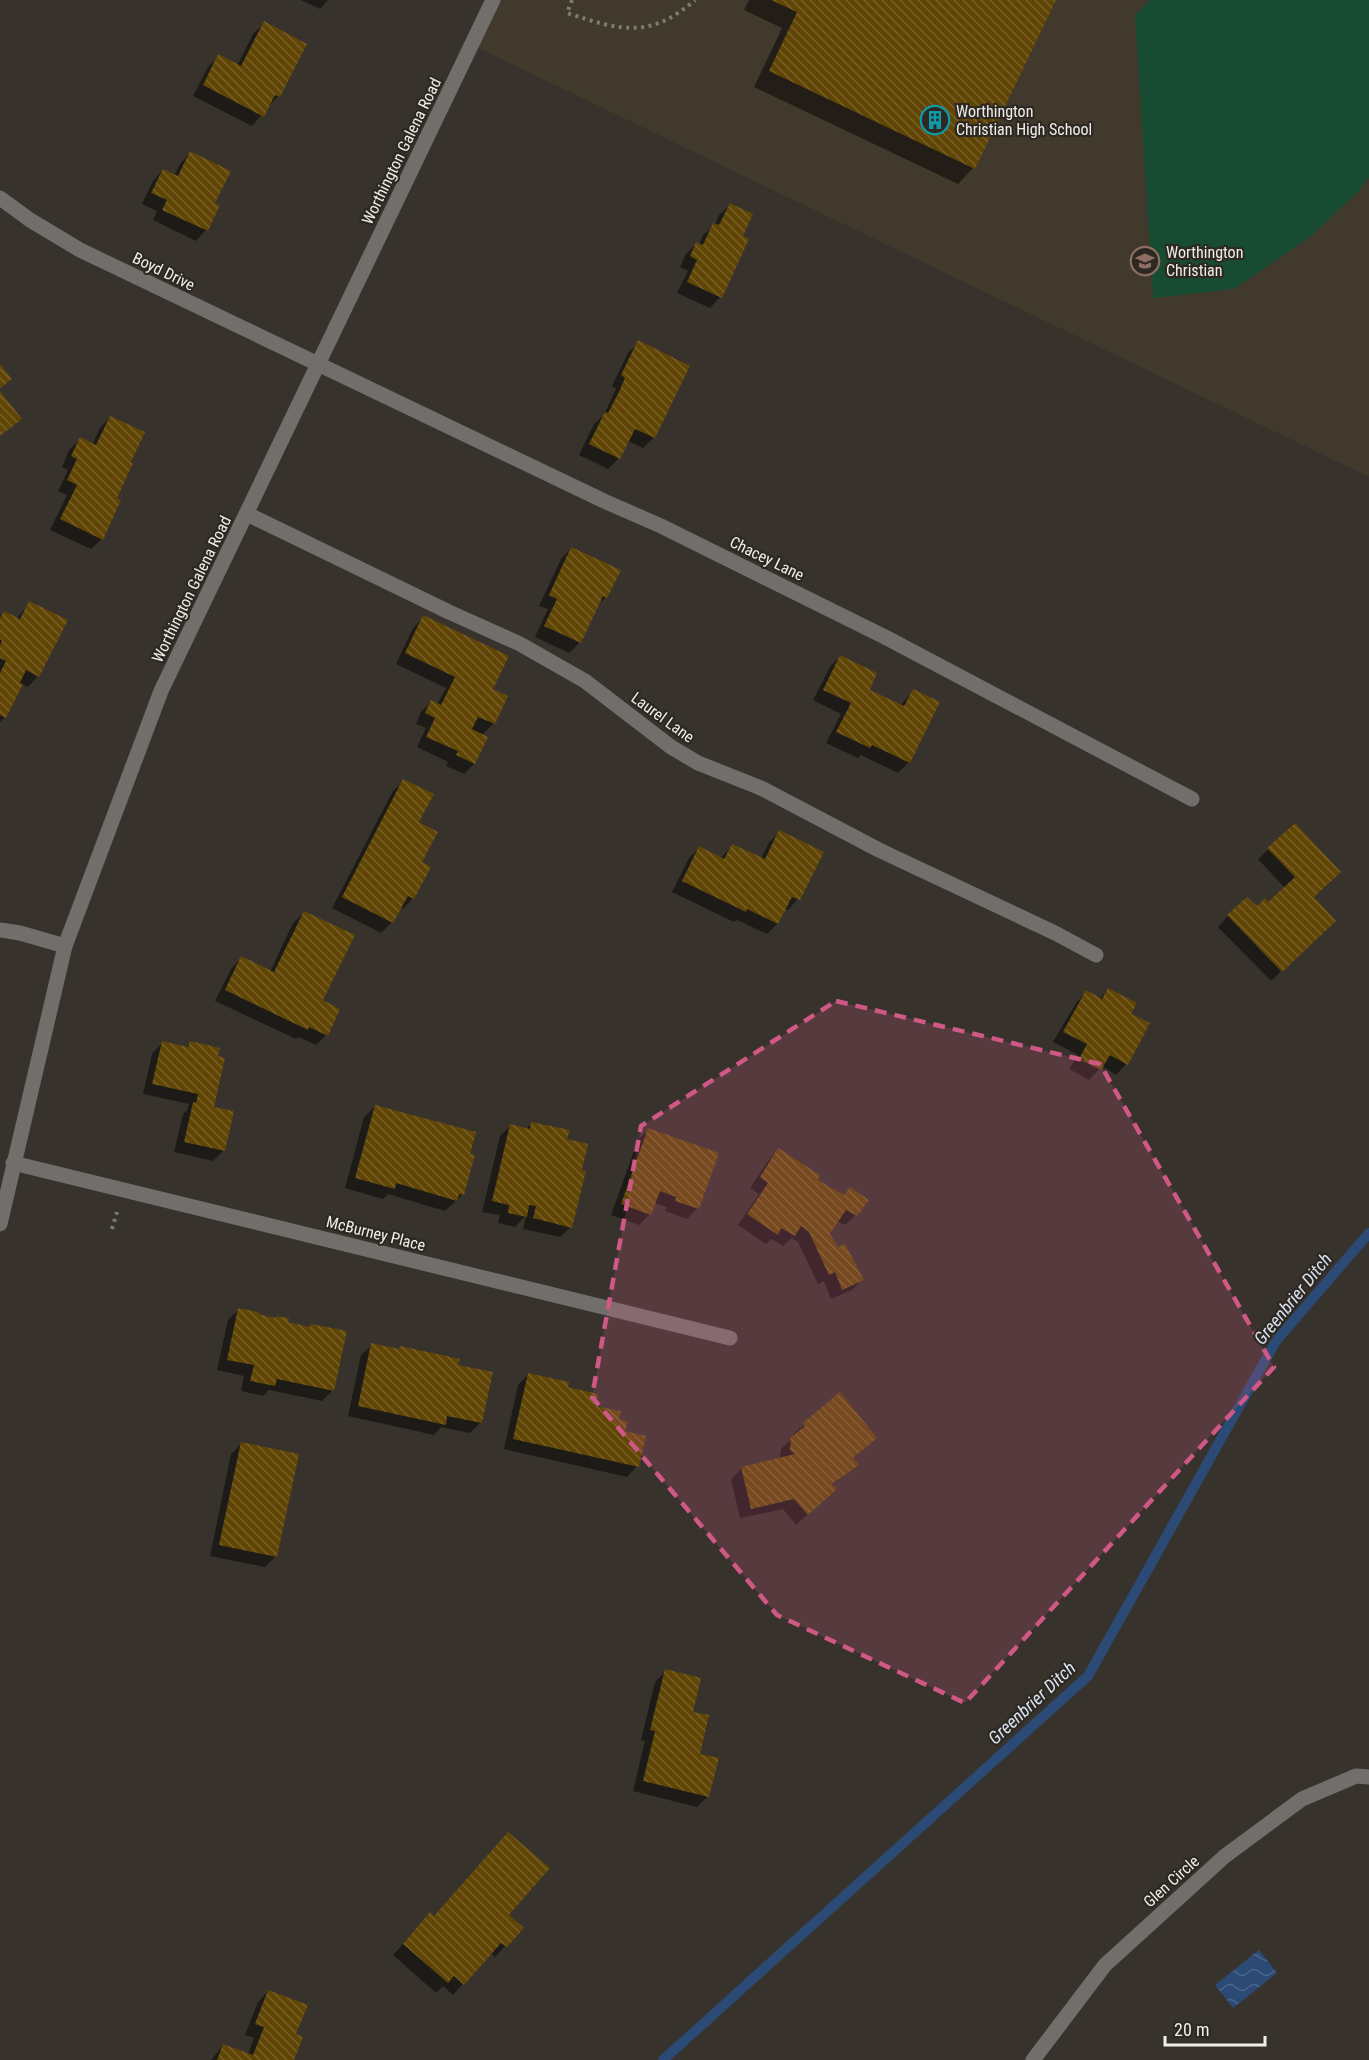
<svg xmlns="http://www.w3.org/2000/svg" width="1369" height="2060" font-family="'Roboto Condensed',sans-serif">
<defs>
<pattern id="water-waves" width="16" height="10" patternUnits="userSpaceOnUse" patternTransform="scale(1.5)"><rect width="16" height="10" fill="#2b4b76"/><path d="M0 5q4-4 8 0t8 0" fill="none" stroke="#4a658a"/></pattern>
<pattern id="building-back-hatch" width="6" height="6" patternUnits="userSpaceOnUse" patternTransform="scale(1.5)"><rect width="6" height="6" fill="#604505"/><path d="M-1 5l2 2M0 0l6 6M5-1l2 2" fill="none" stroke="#776029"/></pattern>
</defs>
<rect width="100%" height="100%" fill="#37332c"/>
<polygon fill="#40392c" points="493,0 1369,0 1369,477 472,45"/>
<polygon fill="#174c33" points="1149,0 1369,0 1369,177 1358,192 1310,237 1234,289 1153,298 1135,16"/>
<polygon fill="url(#water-waves)" points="1259,1950 1277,1973 1233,2008 1215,1985"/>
<g fill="#0007">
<polygon points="301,0 328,0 320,9"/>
<polygon points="749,0 1054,0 973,168 958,184 754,87 782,28 744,10"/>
<polygon points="264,23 278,96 252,126 193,96 208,67 219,56 237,66 253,34"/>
<polygon points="190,153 213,203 218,205 206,230 196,241 153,220 157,211 142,204 153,181 163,170 174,175 180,164"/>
<polygon points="730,205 741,237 747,240 720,297 710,308 677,293 688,271 680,267 686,254 697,243 699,245 703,235 715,225 719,215"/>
<polygon points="639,342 688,366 653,438 643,448 628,441 619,458 608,469 579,455 594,424 603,416 609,404 616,389 612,386 628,353"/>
<polygon points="110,417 115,499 102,539 91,549 50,530 67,495 58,491 68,470 62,467 69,450 80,439 92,445 100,428"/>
<polygon points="571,548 606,597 596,607 580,642 569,653 535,637 548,609 539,606 561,559"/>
<polygon points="30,603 38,676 28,687 22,684 5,717 0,722 0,616 4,612 16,619"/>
<polygon points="424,617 491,690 506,697 493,724 482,735 474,764 464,774 446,766 448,762 417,747 426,728 416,724 421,712 431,702 437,705 446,688 396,664 413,628"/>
<polygon points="840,656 868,690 900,706 913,691 938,702 909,762 898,773 861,755 858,758 826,743 841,714 813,700 830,667"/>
<polygon points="404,781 417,823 420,863 413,898 403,909 400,907 392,922 381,933 332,908 393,791"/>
<polygon points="1295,825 1312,898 1324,931 1271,981 1218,927 1228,916 1268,905 1285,888 1258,859"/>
<polygon points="780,832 798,899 788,910 785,908 777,924 767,934 737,920 734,922 672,892 689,858 699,848 721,858 733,845 761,859 769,842"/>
<polygon points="304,913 326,1035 316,1045 299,1037 296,1039 215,1001 231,969 241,958 270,972 293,923"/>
<polygon points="1108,990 1129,1015 1148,1024 1126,1064 1116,1075 1102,1066 1089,1080 1069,1069 1078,1055 1053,1042 1076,1003 1086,992 1099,999"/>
<polygon points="162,1043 185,1048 190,1043 224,1150 213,1161 174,1152 183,1114 187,1110 189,1104 143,1094 152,1054"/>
<polygon points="375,1107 468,1155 463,1194 445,1211 388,1194 383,1199 345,1188 364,1117"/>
<polygon points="532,1123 566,1140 571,1227 560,1237 523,1229 526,1215 515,1227 498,1223 500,1215 482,1212 500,1136 510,1126 526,1129"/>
<polygon points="648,1130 698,1208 687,1219 665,1211 667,1207 654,1203 650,1214 639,1225 611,1215 638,1140"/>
<polygon points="778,1150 816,1180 842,1196 850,1189 856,1215 845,1225 837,1221 829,1234 838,1249 862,1280 852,1290 831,1299 824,1281 818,1284 798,1242 792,1238 783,1246 772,1239 766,1244 738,1225 759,1194 750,1188 768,1161"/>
<polygon points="238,1310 286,1323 309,1328 311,1326 333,1390 322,1401 269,1390 263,1396 241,1391 244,1376 217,1370 228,1320"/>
<polygon points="372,1345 491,1373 480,1423 470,1433 441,1427 434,1435 348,1416 361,1355"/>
<polygon points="528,1375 566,1388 617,1421 637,1466 627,1477 504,1449 518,1385"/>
<polygon points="840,1395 875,1438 852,1459 857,1465 832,1485 824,1500 796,1525 783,1509 740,1518 731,1479 742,1468 780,1459 781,1449 795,1436 793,1434"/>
<polygon points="241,1444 276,1556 265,1567 210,1556 231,1454"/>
<polygon points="666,1671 691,1713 708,1796 697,1807 633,1791 645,1741 641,1740 655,1682"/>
<polygon points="506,1916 521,1929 495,1957 491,1953 453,1995 443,1986 436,1993 393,1955 420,1925 434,1918"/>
<polygon points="268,1991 293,2060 211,2060 223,2045 248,2054 254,2038 245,2035 258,2002"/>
</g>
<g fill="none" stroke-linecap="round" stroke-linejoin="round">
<polyline stroke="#2b4b76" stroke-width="10" points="663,2060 1088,1676 1276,1341 1369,1233"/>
</g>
<g fill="url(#building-back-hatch)">
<polygon points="771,0 1056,0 975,169 769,71 797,12"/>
<polygon points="264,21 307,44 280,97 275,95 264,117 203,85 218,54 241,66"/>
<polygon points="190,151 231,171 215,203 220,205 208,231 162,210 167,200 151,193 163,169 178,176"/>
<polygon points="730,203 753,214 743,236 749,239 722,298 687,282 697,260 690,256 696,242 703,245 713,223 719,225"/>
<polygon points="638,340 690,366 655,438 635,429 620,459 589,444 605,412 608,413 619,392 625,378 621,375"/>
<polygon points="0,364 12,379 0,388"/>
<polygon points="0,391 22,419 0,436"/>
<polygon points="110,416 145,432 131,462 133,463 117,498 121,500 103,540 60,519 77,485 67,480 77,459 71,456 80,437 96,445"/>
<polygon points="571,547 621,570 607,598 603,596 581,643 544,626 557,599 549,595"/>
<polygon points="29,601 68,620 39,677 26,670 20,683 23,684 6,718 0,715 0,673 6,661 0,658 0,645 2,641 0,639 0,618 4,611 20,619"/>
<polygon points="423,615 509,656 493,689 508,696 495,724 478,717 472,729 488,737 475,764 456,755 458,751 426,737 435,718 425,713 431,700 441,705 455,677 405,653"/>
<polygon points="840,655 877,673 870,690 904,706 913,689 940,702 910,763 872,745 870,748 836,732 851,703 823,690"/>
<polygon points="403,779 434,794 419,822 438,832 422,862 431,867 414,899 408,896 393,923 342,897"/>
<polygon points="1295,823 1341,872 1314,897 1336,921 1282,972 1227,915 1247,897 1257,906 1265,898 1268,902 1295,877 1267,848"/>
<polygon points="779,830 824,852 800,900 792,897 778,924 747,909 746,912 682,881 699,846 724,859 732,844 765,859"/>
<polygon points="304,911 355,935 323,1000 340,1009 328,1036 309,1027 308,1030 225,990 241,956 274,972"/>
<polygon points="1108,988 1137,1003 1131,1014 1150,1023 1128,1065 1110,1055 1101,1070 1079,1059 1087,1044 1063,1032 1086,990 1102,999"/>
<polygon points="162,1041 188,1047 190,1041 220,1048 218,1056 225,1058 214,1107 234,1111 225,1151 184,1142 193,1102 196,1103 198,1094 152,1084"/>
<polygon points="375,1105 476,1132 470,1154 475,1155 464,1195 459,1194 457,1201 396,1183 395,1189 355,1178"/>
<polygon points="531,1122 570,1130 567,1139 588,1144 582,1170 586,1171 572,1228 533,1218 536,1206 529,1205 527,1217 508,1213 509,1205 492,1201 510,1124 530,1129"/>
<polygon points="648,1128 719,1153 699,1209 675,1201 676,1197 660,1191 651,1215 621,1204"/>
<polygon points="778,1148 820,1175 818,1180 844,1195 850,1187 869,1200 857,1216 846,1210 830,1234 838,1247 845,1244 864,1280 842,1290 835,1272 829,1275 809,1232 801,1226 795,1236 781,1228 778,1235 747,1214 768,1183 760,1177"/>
<polygon points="238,1308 259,1312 258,1314 275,1318 276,1316 289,1318 288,1322 310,1327 311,1324 347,1331 334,1391 277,1379 275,1386 250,1381 254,1365 227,1360"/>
<polygon points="371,1343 399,1349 400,1346 460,1359 458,1365 493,1372 482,1423 447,1416 446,1425 358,1406"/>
<polygon points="528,1373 569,1382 568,1387 598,1394 595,1406 621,1411 619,1419 628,1422 625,1431 646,1436 639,1467 513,1439"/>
<polygon points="840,1392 877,1438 853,1458 859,1465 832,1484 837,1489 808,1515 794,1499 751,1509 741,1467 795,1454 790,1450 791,1437 805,1426 803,1423"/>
<polygon points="241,1442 299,1454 277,1557 219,1545"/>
<polygon points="665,1669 701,1678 693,1712 709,1715 700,1754 719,1758 709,1797 643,1781 655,1731 650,1730"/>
<polygon points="508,1832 550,1868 509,1915 524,1928 507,1947 501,1943 464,1985 454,1976 448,1983 403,1944 430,1912 434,1916"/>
<polygon points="268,1990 308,2005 296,2034 303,2037 294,2060 217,2060 223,2044 253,2055 264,2027 255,2024"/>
</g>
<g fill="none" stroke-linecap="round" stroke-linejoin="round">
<g stroke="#7e7a74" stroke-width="4" stroke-dasharray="3 4.5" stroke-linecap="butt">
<path d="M572,0L567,13C620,30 649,40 695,0"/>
<polyline points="112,1229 117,1212"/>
</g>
<g stroke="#726e6b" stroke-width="15">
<polyline points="0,198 30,220 80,250 604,501 661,526 885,637 1192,799"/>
<polyline points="247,514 449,612 520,644 585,681 671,747 698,763 761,788 879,850 1055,933 1096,955"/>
<polyline points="0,930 20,933 65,946"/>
<polyline points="13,1163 730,1338"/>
<polyline points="1033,2060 1105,1965 1225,1856 1302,1799 1356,1776 1369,1777"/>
</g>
<polyline stroke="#726e6b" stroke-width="15" points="0,1224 65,946 161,691 493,0"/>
</g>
<path fill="#d05886" fill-opacity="0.2" stroke="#d05886" stroke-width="4.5" stroke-dasharray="12 8" stroke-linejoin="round" d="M836,1001L1100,1064L1274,1367L965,1703L777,1615L592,1397L641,1126Z"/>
<defs>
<g id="building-ring" transform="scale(1.5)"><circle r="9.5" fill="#2d2922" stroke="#0f9aa8" stroke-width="1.5"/><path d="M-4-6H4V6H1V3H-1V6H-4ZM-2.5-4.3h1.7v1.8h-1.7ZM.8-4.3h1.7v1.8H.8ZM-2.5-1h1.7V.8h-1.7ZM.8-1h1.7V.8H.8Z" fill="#0f9aa8"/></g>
<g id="school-ring" transform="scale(1.5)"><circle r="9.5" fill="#2d2922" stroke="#8d6e63" stroke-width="1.5"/><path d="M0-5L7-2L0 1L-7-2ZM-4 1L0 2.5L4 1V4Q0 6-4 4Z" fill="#8d6e63"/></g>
</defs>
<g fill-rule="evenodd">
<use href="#building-ring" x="935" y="120"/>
<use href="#school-ring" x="1145" y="261"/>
</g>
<g text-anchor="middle" stroke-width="4.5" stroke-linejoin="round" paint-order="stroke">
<g font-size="16" fill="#f1eee9" stroke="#2d2922" text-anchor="start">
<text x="956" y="117">Worthington<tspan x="956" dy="18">Christian High School</tspan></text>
<text x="1166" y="258">Worthington<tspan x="1166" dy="18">Christian</tspan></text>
</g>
<g font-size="16" fill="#f1eee9" stroke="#2d2922">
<text transform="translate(401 151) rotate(-64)" y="6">Worthington Galena Road</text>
<text transform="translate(164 271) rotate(26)" y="6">Boyd Drive</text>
<text transform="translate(767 558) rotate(26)" y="6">Chacey Lane</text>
<text transform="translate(191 589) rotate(-64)" y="6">Worthington Galena Road</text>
<text transform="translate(663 717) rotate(36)" y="6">Laurel Lane</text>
<text transform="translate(376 1233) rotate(14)" y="6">McBurney Place</text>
<text transform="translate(1171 1881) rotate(-42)" y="6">Glen Circle</text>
</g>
<g font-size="18" font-style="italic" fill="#d8e2f0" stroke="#2d2922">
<text transform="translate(1293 1299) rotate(-51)" y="6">Greenbrier Ditch</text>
<text transform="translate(1032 1703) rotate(-43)" y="6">Greenbrier Ditch</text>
</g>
</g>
<path d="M1165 2036v9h100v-9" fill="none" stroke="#f1eee9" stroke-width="3"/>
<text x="1174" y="2036" font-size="18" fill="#f1eee9" stroke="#2d2922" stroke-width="4.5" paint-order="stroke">20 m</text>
</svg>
